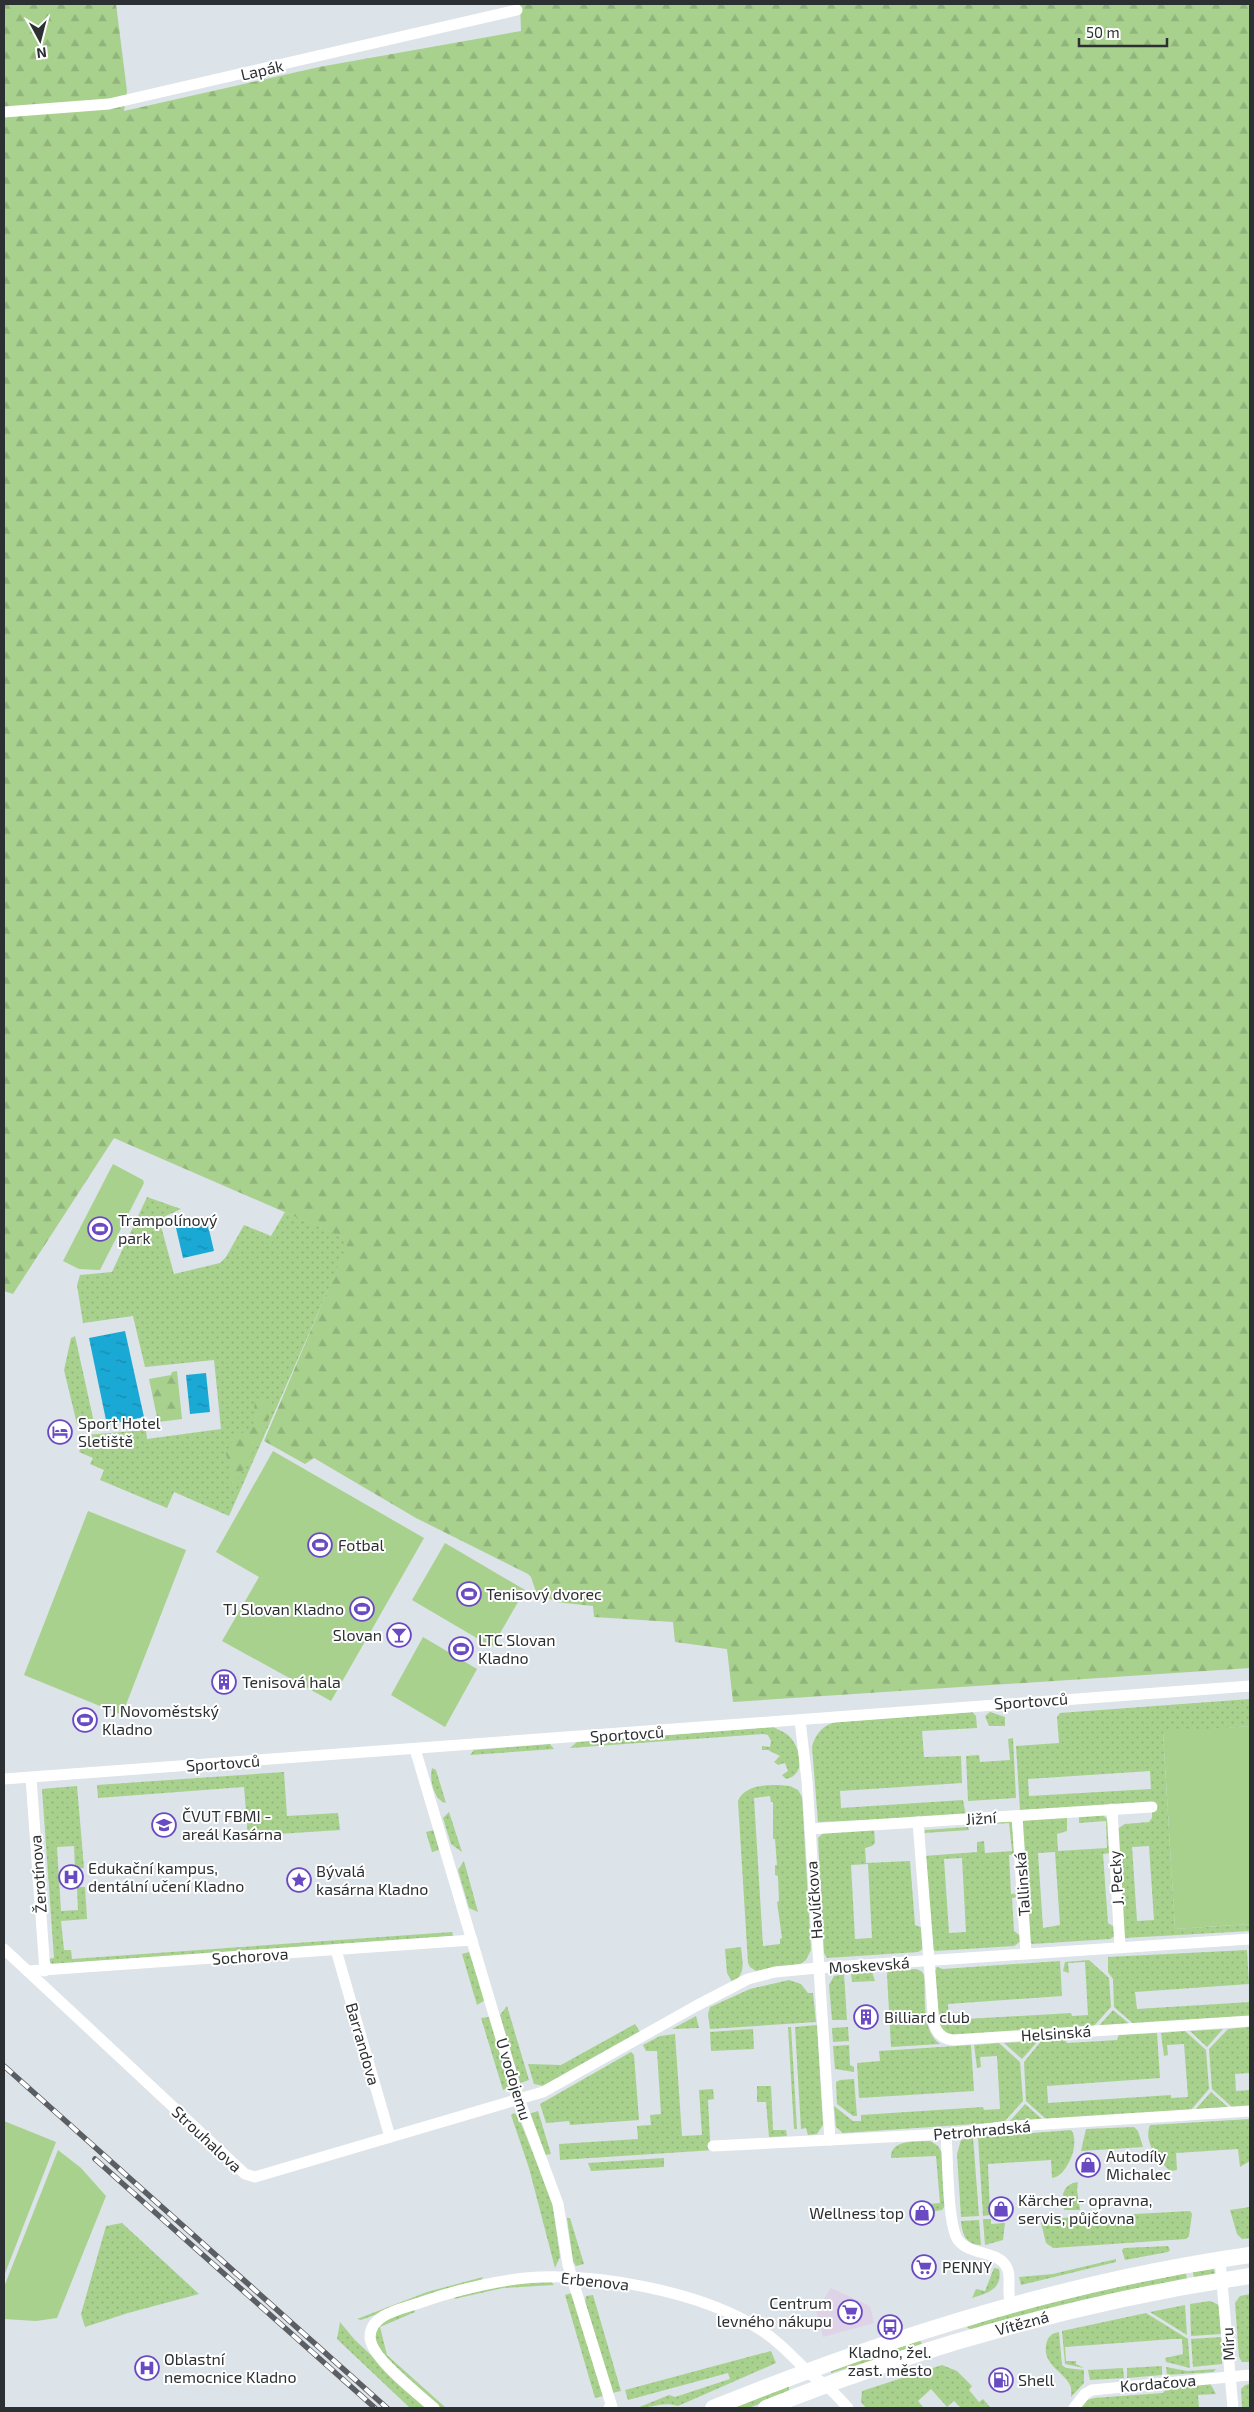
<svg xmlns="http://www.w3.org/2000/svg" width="1254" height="2412" font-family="'Exo 2',sans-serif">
<defs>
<pattern id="grass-dots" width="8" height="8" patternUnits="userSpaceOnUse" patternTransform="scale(1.25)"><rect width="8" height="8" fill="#a8d18e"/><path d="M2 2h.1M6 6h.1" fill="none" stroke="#91b47b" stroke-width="1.8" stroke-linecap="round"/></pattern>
<pattern id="forest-firs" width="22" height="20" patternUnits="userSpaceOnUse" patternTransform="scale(1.25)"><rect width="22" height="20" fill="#a8d18e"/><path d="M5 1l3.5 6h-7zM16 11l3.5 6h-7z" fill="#91b47b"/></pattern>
<pattern id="water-ripples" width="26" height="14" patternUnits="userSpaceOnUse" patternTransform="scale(1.25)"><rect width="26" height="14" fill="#1aa9d4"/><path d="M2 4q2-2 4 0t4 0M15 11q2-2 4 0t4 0" fill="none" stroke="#188aad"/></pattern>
</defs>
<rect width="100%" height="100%" fill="#dce3e9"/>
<polygon fill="#dfd3e7" points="831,2288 870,2306 874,2323 823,2337 816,2311"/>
<g fill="url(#grass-dots)" fill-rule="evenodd">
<polygon points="147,1197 181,1209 159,1219 174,1274 220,1263 226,1257 244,1225 271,1236 285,1212 350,1240 229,1516 174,1492 167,1508 100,1480 104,1470 90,1464 93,1458 79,1452 86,1435 146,1430 147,1439 221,1429 214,1360 145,1367 133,1316 83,1323 77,1285 80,1275 112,1272"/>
<polygon points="75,1336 95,1427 77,1424 64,1370 71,1338"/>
<path d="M1250,1699V1726L1163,1733L1175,1929L1250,1924V1931L1124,1938L1117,1829L1125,1824L1149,1822L1152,1818V1804L1020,1810L1016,1746L1059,1743L1057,1717L1060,1713ZM1150,1771L1151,1789L1029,1796L1028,1779ZM1149,1846L1154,1920L1137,1921L1132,1847Z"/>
<path d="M972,1712L976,1716L977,1728L922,1731L924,1757L961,1756L962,1783L840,1791L841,1808L963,1800L966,1816L818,1822L812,1747C815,1734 823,1725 836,1722Z"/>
<polygon points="990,1712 1005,1717 1005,1726 989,1726 985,1716"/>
<path d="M773,1727C779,1730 785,1732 790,1737C801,1749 806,1775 786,1779L782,1775L788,1771L785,1763L778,1765L774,1762L780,1756L768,1750H762V1746L770,1747L771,1741L768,1735L763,1734L570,1748L577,1742Z"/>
<polygon points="1013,1738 1016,1798 968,1801 966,1756 979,1755 980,1762 1010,1760 1008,1739"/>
<polygon points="550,1744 554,1749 470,1755 474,1750"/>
<path d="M432,1768L436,1770L446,1803C434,1801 429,1779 432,1768Z"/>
<polygon points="284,1772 287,1816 338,1813 340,1830 248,1836 244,1787 98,1798 97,1785"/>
<polygon points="77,1786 84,1868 75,1869 74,1846 57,1847 61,1911 78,1910 77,1887 85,1887 87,1919 61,1921 64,1950 71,1950 72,1959 452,1932 453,1936 53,1965 48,1959 54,1958 42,1789"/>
<path d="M790,1786L798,1790L802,1797L811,1950L806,1960L800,1964L756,1971L750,1967L748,1963L738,1801C745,1783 773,1784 790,1786ZM770,1796L771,1802H773V1839H775L777,1865H775V1875L778,1876L779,1901L777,1902L782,1938L780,1939V1944L763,1946L754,1798Z"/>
<polygon points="449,1812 462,1852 451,1844 443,1818"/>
<path d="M1079,1814H1102L1108,1820L1111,1853L1103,1854L1108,1923L1116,1928L1115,1936L1110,1939L1032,1944L1029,1942L1022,1823L1024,1820L1067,1815V1831L1057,1834L1058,1851L1107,1848L1106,1821L1079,1823ZM1055,1852L1060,1925L1043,1928L1038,1853Z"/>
<path d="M989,1820H1009L1012,1823L1017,1854L1009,1855L1011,1894L1019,1893L1020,1897L1012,1898L1014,1931L1022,1937L1021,1941L1014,1946L935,1951L933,1949L924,1856L977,1852V1842L984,1841L985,1853L1012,1851L1009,1823L984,1825ZM962,1858L966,1932L949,1933L944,1859Z"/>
<path d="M874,1827L875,1843L872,1846L865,1848L866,1863L910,1861L915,1925L923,1928V1949L918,1952L827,1958L824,1953L818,1838L824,1832ZM868,1864L872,1938L855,1939L851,1865Z"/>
<polygon points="968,1827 969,1830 924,1833 925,1830"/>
<polygon points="434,1830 439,1850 432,1852 426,1832"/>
<polygon points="464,1861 478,1912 469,1908 458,1870"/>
<path d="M741,1947C742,1961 747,1975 732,1982L727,1973L725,1949Z"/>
<polygon points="1247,1950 1249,1984 1135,1992 1137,2009 1250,2002 1250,2018 1136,2026 1114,2007 1113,1979 1108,1972 1108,1957"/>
<polygon points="469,1952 485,2000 477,2005 462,1954"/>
<polygon points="1089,1960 1109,1978 1111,2007 1092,2028 954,2037 939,2029 935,1971 937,1967 943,1969 1060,1961 1062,1996 948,2004 949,2020 1071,2013 1072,2016 1088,2015 1085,1962 1068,1963 1069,1973 1063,1971 1065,1962"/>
<path d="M916,1969L921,1971L924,1975C926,1996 921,2031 940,2044L891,2047L887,1974L888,1971Z"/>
<polygon points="872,1972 875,1981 852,1982 851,1973"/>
<polygon points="844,1974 847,2020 832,2020 829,1985 834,1976"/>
<polygon points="789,1980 801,1984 808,1993 813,1993 816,2022 710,2029 708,2014 710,2007 750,1989"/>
<polygon points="507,2006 529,2080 520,2083 500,2015"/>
<polygon points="1113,2010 1132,2026 1097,2028"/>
<polygon points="696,2016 699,2028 672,2029"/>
<polygon points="490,2017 509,2085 509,2088 503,2090 481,2018"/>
<polygon points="635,2024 640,2032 544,2086 534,2084 528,2064 561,2065"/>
<polygon points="817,2025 823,2125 817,2134 808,2135 806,2128 801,2129 795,2027"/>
<polygon points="788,2027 791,2027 797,2129 794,2129"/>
<polygon points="848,2027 849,2041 833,2042 832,2028"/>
<polygon points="1250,2027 1250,2073 1235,2074 1236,2091 1250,2090 1250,2107 1233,2108 1212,2089 1209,2049 1228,2029"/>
<polygon points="753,2029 754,2049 711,2051 710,2032"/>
<polygon points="1223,2029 1207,2047 1190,2031"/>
<polygon points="1185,2031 1206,2050 1209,2089 1190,2111 1047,2120 1026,2101 1024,2062 1042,2040 1064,2039 1067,2043 1117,2040 1119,2035 1157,2033 1160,2078 1047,2086 1048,2103 1171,2095 1171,2098 1188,2097 1184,2044 1167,2045 1168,2055 1164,2056 1161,2033"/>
<polygon points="675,2034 682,2136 702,2135 699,2090 713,2089 714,2099 708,2100 710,2141 714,2150 560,2160 559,2144 638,2139 637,2126 651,2125 650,2115 661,2114 657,2051 646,2051 643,2045 660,2036"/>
<polygon points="1038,2041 1022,2059 1004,2043"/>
<polygon points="999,2043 1020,2062 1023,2101 1004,2122 843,2133 836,2127 834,2106 853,2121 861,2121 861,2115 983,2107 984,2110 1000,2109 997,2056 980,2057 981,2067 977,2068 974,2045"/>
<polygon points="849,2045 850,2065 854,2067 854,2072 835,2069 833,2046"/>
<polygon points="971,2045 974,2091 859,2098 857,2063 880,2061 879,2051"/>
<polygon points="631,2052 634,2055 639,2120 570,2125 569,2121 546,2123 540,2104"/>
<polygon points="854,2079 857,2116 853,2116 837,2104 836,2082 840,2080"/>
<polygon points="757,2086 771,2086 773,2130 786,2130 787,2136 769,2137 766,2102 757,2102"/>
<polygon points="1211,2092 1229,2108 1195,2110"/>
<polygon points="1025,2104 1043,2120 1009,2122"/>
<polygon points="538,2111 551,2154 545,2155 529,2114"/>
<polygon points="514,2113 518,2116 552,2200 560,2257 555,2268 529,2168 511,2115"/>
<path d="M1250,2119V2161L1240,2167L1238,2149L1176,2153L1177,2170L1171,2171C1158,2162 1143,2141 1150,2125Z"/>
<polygon points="1134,2127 1138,2131 1143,2147 1081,2151 1086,2129"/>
<path d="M1071,2130C1081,2142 1067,2177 1052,2178L1051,2160L988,2164L990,2215L983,2216L978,2137Z"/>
<polygon points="973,2137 979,2216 961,2217 957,2154 961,2140"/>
<path d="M930,2141L938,2146L942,2153L945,2206L942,2210L930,2212L929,2204L940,2203L936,2156L891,2158C890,2139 916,2142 930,2141Z"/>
<polygon points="664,2158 664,2167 591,2171 588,2163"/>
<path d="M1078,2182L1077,2190L1080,2210H1064C1061,2197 1062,2184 1078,2182Z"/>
<polygon points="1250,2207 1250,2238 1242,2239 1237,2234 1230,2210"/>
<polygon points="1190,2211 1192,2214 1189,2236 1186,2239 1053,2248 1046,2243 1041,2223 1044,2219"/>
<polygon points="567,2218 570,2218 584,2264 576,2266 573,2261"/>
<polygon points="983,2219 991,2219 991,2224 1005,2223 1003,2240 985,2245"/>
<path d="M979,2220L981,2245C966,2245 962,2234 961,2221Z"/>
<polygon points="122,2223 199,2294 128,2313 85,2327 81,2314 106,2226"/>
<polygon points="1168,2246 1170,2250 1168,2252 1125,2260 1122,2250 1124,2248"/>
<polygon points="1116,2259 1116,2262 1021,2285 1019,2277 1053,2274"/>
<path d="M994,2268L999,2269C1003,2289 988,2293 972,2298L976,2289L985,2291Z"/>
<polygon points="1214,2269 1215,2274 1194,2278 1193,2272"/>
<polygon points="1186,2273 1187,2280 971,2330 967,2327 1011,2312 1118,2287"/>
<polygon points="483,2277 481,2281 431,2294 361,2320 357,2319 427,2292"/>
<polygon points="551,2282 554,2285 503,2288 454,2299 455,2297 511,2284"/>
<polygon points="572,2293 603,2396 595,2398 565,2295"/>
<polygon points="1250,2294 1250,2362 1242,2362 1239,2357 1235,2303 1240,2296"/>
<polygon points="593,2295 621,2391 612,2393 585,2302 586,2296"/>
<polygon points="1210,2301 1219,2305 1222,2334 1191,2336 1190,2304"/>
<polygon points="1185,2305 1187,2335 1150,2312"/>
<polygon points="414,2309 415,2312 380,2327 387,2355 446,2408 441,2408 378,2350 375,2334 380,2322"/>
<polygon points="1146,2313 1188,2339 1190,2368 1166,2362 1165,2358 1183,2354 1182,2339 1173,2339 1065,2347 1066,2361 1076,2361 1076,2364 1084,2368 1065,2364 1062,2331"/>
<polygon points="340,2322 354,2339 427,2408 410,2408 337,2339"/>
<path d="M1059,2332L1062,2365L1066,2368L1084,2370V2383L1071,2397C1071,2393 1072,2389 1070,2385C1063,2371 1043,2365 1046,2345C1048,2336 1051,2334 1059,2332Z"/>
<polygon points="1222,2337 1222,2364 1193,2367 1191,2339"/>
<polygon points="920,2339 922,2345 831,2373 831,2371"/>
<path d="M771,2351L776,2363L678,2406C663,2401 652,2408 637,2408L669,2395L675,2397L730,2379L728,2373L628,2400L625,2390Z"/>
<polygon points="942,2365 957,2371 972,2386 969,2390 979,2402 983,2399 991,2408 961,2408 954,2401 947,2407 931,2389 918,2401 924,2408 866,2408 861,2402 862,2391"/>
<polygon points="1162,2366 1162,2375 1127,2378 1127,2368"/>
<polygon points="1166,2367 1187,2371 1216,2369 1213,2372 1167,2375"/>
<polygon points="1123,2368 1124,2378 1090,2380 1088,2370"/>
<polygon points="1210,2383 1216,2394 1198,2395 1199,2408 1081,2408 1087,2400 1094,2398 1163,2393 1168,2387"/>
<polygon points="1250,2384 1250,2408 1242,2408 1241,2389 1245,2385"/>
<polygon points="789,2386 789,2392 749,2408 733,2408"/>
</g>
<g fill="url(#forest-firs)">
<polygon points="4,4 116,4 127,91 124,111 319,67 521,31 520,4 1250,4 1250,1668 733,1702 727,1649 675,1642 673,1622 594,1617 593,1606 556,1602 536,1592 531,1577 528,1574 416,1518 314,1458 305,1464 264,1441 349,1240 114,1138 13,1294 4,1291"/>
<polygon points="177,1371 182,1419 158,1422 149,1379 171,1375 172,1372"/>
<path d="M255,1398L272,1400C273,1425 245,1465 233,1487L226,1453L235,1437L253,1427Z"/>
</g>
<g fill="#a8d18e">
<polygon points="113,1164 143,1180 144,1183 100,1270 79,1269 63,1261"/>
<polygon points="273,1451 424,1538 331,1701 222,1641 259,1577 216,1552"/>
<polygon points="88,1511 186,1550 122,1715 24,1675"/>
<polygon points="445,1543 525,1590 492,1647 412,1600"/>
<polygon points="423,1637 477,1669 445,1727 391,1695"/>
<polygon points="1250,1726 1250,1924 1175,1929 1163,1732"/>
<polygon points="4,2121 56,2142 4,2276"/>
<polygon points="58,2150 81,2168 106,2196 57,2318 36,2321 4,2319 4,2287"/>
</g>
<g fill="url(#water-ripples)">
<polygon points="207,1221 214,1251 183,1258 176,1228"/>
<polygon points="125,1331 144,1417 107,1425 89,1338"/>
<polygon points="206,1373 210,1412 190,1414 186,1375"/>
</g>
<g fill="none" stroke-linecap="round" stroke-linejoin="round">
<g stroke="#fff" stroke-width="11">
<polyline points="4,112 109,104 517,10"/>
<polyline points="800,1720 807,1781 830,2140"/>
<polyline points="415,1749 519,2099 558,2204 568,2265 612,2407 609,2408"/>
<polyline points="31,1778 45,1971"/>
<polyline points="4,1779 1250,1686"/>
<polyline points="1112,1809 1120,1947"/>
<polyline points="1017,1816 1026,1953"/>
<path d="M918,1822L934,2024C937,2034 943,2039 953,2040L1250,2021"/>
<polyline points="810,1829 1152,1807"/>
<polyline points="4,1949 245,2174 255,2177 543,2092 696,2006 748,1979 775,1972 818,1968 1250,1939"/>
<polyline points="336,1950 390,2137"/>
<polyline points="28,1971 472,1940"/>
<path d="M946,2134C948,2156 947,2224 958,2240C970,2256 999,2250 1007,2268C1012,2277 1006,2291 1011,2305"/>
<polyline points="713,2146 946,2134 1002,2127 1250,2111"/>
<polyline points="1220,2260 1233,2408"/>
<path d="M434,2408C418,2394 370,2357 370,2337C370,2314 402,2309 419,2303C453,2291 489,2282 525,2278C594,2272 699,2291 758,2328C777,2340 791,2355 806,2370C811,2376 818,2379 824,2384C833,2391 841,2400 848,2408"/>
<polyline points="1074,2408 1085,2394 1092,2390 1250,2375"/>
</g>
<g stroke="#fff" stroke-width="16">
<path d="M713,2408C885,2338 1065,2281 1250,2255"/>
<path d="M766,2408C922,2346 1084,2301 1250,2276"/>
</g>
<g stroke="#5b5f63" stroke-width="5.5">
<g id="rail">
<polyline points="4,2066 387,2408"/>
<polyline points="95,2159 375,2408"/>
</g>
</g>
<use href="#rail" stroke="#fff" stroke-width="4" stroke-dasharray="11" stroke-linecap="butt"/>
</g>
<defs>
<g id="stadium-ring" transform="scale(1.25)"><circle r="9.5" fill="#fff" stroke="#6a4ac3" stroke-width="1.5"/><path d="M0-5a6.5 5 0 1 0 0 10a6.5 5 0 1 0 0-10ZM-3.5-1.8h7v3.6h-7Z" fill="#6a4ac3"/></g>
<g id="hotel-ring" transform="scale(1.25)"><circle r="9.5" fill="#fff" stroke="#6a4ac3" stroke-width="1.5"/><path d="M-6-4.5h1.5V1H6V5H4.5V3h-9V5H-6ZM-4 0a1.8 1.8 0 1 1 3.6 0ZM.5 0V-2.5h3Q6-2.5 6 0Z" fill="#6a4ac3"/></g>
<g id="bar-ring" transform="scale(1.25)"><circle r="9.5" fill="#fff" stroke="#6a4ac3" stroke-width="1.5"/><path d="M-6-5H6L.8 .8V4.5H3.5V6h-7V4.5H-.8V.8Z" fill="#6a4ac3"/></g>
<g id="building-ring" transform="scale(1.25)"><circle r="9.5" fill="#fff" stroke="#6a4ac3" stroke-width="1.5"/><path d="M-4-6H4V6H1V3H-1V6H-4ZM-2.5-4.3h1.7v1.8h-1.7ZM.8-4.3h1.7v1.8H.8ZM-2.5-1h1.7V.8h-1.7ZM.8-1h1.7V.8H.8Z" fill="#6a4ac3"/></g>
<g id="university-ring" transform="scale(1.25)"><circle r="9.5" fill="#fff" stroke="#6a4ac3" stroke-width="1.5"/><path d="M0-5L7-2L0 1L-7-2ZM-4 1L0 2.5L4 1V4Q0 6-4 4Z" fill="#6a4ac3"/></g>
<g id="hospital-ring" transform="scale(1.25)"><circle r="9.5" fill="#fff" stroke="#6a4ac3" stroke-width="1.5"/><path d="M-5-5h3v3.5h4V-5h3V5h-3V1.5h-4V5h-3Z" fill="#6a4ac3"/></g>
<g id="sight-ring" transform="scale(1.25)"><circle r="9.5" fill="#fff" stroke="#6a4ac3" stroke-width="1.5"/><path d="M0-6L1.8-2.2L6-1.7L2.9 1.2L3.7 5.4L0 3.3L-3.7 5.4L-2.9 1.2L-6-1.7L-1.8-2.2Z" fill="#6a4ac3"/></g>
<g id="shop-ring" transform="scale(1.25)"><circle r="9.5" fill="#fff" stroke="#6a4ac3" stroke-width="1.5"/><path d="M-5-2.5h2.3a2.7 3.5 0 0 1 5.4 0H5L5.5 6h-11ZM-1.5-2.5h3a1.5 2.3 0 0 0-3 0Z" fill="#6a4ac3"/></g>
<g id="supermarket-ring" transform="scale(1.25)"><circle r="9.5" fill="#fff" stroke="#6a4ac3" stroke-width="1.5"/><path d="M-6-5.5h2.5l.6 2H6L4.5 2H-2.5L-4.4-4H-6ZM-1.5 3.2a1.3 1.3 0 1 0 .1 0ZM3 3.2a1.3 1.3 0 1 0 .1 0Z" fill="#6a4ac3"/></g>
<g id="bus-ring" transform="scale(1.25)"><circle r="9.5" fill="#fff" stroke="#6a4ac3" stroke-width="1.5"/><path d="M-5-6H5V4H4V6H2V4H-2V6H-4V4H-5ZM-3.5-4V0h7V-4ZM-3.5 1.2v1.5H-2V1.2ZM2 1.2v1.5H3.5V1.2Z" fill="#6a4ac3"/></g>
<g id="fuel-ring" transform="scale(1.25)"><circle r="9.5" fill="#fff" stroke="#6a4ac3" stroke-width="1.5"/><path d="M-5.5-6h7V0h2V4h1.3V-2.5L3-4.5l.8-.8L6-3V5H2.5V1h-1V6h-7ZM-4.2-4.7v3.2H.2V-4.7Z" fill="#6a4ac3"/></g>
</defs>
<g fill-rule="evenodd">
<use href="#stadium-ring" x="100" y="1229"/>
<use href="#hotel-ring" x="60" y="1432"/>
<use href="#stadium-ring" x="320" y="1545"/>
<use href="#stadium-ring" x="469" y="1594"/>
<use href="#stadium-ring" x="362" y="1609"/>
<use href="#bar-ring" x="399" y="1635"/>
<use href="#stadium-ring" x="461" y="1649"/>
<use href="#building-ring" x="224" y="1682"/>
<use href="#stadium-ring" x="85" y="1720"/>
<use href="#university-ring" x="164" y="1825"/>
<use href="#hospital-ring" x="71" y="1877"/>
<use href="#sight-ring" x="299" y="1880"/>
<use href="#building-ring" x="866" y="2017"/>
<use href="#shop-ring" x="1088" y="2165"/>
<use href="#shop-ring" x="1001" y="2209"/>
<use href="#shop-ring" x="922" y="2213"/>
<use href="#supermarket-ring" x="924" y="2267"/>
<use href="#supermarket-ring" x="850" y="2312"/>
<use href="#bus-ring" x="890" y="2327"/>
<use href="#hospital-ring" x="147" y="2368"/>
<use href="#fuel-ring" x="1001" y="2380"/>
</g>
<g text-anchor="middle" stroke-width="4" stroke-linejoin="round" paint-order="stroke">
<g font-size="16" fill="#2d3032" stroke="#fff">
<text transform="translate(262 70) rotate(-13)" y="6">Lapák</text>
<text transform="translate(1031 1701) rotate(-4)" y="6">Sportovců</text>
<text transform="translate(627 1734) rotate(-4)" y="6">Sportovců</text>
<text transform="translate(223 1763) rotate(-4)" y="6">Sportovců</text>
<text transform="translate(981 1818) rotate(-4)" y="6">Jižní</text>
<text transform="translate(38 1874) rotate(-94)" y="6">Žerotínova</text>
<text transform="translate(1116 1878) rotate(-94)" y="6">J. Pecky</text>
<text transform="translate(1022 1884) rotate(-94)" y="6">Tallinská</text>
<text transform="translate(814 1900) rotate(-94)" y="6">Havlíčkova</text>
<text transform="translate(250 1956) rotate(-4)" y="6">Sochorova</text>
<text transform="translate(869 1965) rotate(-4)" y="6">Moskevská</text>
<text transform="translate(1056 2033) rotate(-4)" y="6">Helsinská</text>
<text transform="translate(363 2044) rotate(74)" y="6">Barrandova</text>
<text transform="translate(514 2079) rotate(73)" y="6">U vodojemu</text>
<text transform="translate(982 2130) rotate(-5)" y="6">Petrohradská</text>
<text transform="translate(207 2139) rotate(43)" y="6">Strouhalova</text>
<text transform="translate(595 2281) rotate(6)" y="6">Erbenova</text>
<text transform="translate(1022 2323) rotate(-15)" y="6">Vítězná</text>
<text transform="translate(1228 2344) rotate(-93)" y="6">Míru</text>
<text transform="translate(1158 2383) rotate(-5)" y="6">Kordačova</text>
</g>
<g font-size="16" fill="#2d3032" stroke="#fff" text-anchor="start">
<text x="118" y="1226">Trampolínový<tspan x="118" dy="18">park</tspan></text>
<text x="78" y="1429">Sport Hotel<tspan x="78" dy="18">Sletiště</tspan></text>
<text x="338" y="1551">Fotbal</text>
<text x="486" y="1600">Tenisový dvorec</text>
<text x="344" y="1615" text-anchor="end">TJ Slovan Kladno</text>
<text x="382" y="1641" text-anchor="end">Slovan</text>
<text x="478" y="1646">LTC Slovan<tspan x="478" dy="18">Kladno</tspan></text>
<text x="242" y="1688">Tenisová hala</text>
<text x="102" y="1717">TJ Novoměstský<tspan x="102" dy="18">Kladno</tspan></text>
<text x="182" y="1822">ČVUT FBMI -<tspan x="182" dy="18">areál Kasárna</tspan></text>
<text x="88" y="1874">Edukační kampus,<tspan x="88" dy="18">dentální učení Kladno</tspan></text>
<text x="316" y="1877">Bývalá<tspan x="316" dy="18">kasárna Kladno</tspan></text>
<text x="884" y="2023">Billiard club</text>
<text x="1106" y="2162">Autodíly<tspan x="1106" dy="18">Michalec</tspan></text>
<text x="1018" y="2206">Kärcher - opravna,<tspan x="1018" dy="18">servis, půjčovna</tspan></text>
<text x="904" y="2219" text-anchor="end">Wellness top</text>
<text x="942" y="2273">PENNY</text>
<text x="832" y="2309" text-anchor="end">Centrum<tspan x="832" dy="18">levného nákupu</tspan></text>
<text x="890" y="2358" text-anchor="middle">Kladno, žel.<tspan x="890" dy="18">zast. město</tspan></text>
<text x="164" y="2365">Oblastní<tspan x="164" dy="18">nemocnice Kladno</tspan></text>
<text x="1018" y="2386">Shell</text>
</g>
</g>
<rect width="1254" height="2412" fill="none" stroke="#2d3032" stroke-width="10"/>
<g transform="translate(40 40) rotate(173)" stroke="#ffffff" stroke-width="4" paint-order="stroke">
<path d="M0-4L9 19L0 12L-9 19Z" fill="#2d3032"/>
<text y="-8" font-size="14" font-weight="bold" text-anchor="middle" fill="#2d3032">N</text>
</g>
<path d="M1079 38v8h88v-8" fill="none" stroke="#2d3032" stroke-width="2.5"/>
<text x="1086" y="38" font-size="15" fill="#2d3032" stroke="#ffffff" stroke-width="4" paint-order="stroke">50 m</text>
</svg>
